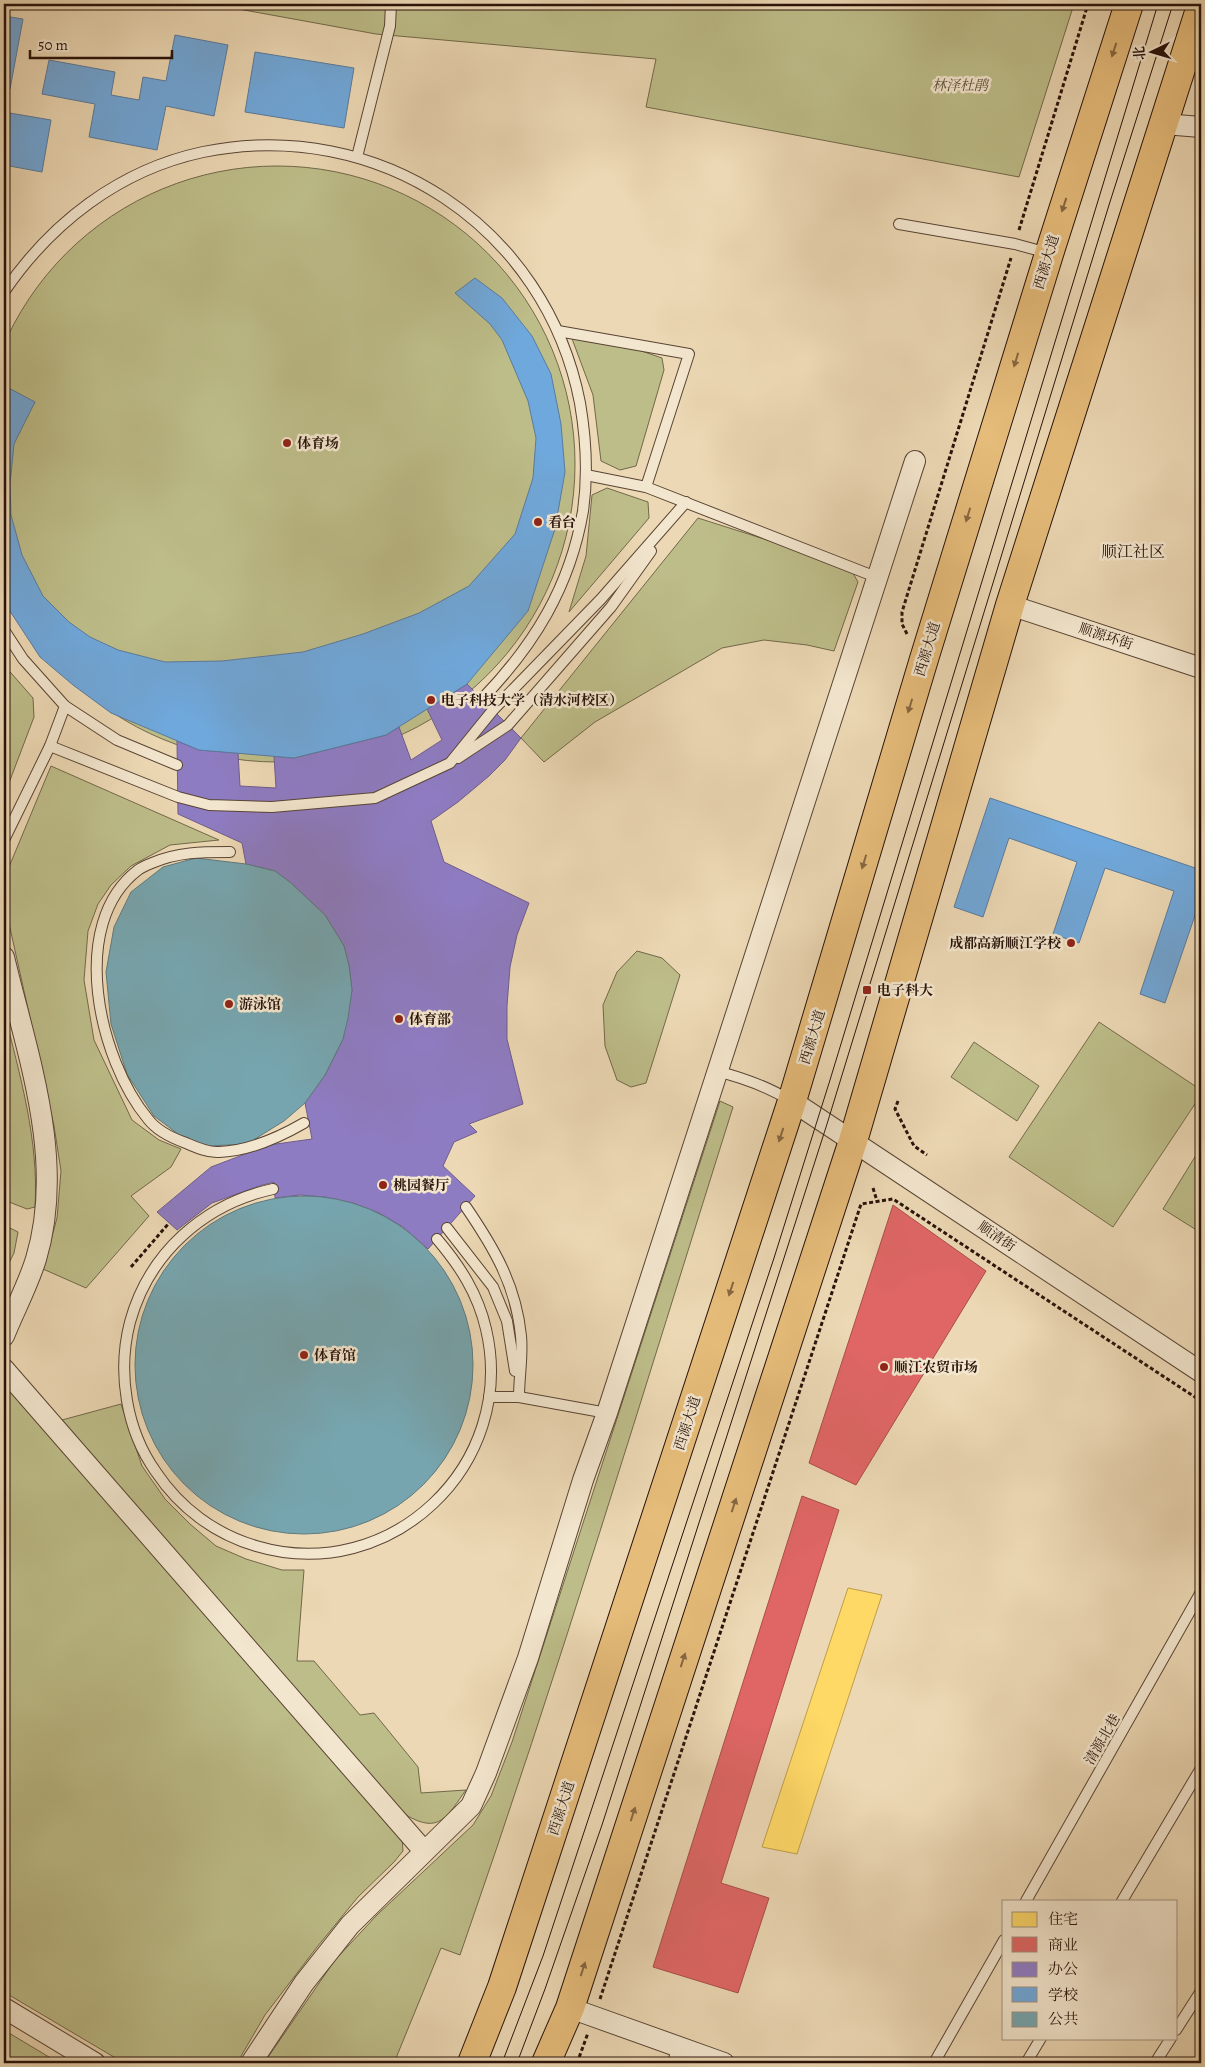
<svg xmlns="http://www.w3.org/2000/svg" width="1205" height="2067" font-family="Alegreya,'Noto Serif SC',serif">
<rect width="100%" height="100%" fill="#ecd8b4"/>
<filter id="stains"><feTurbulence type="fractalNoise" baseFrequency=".004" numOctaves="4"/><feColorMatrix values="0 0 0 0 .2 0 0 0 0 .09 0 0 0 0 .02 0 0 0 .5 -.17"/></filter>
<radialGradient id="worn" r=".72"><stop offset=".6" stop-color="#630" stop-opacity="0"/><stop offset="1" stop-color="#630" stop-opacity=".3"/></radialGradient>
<g fill="#bdbd89" stroke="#72684a">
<polygon points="211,4 1074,4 1019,177 646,107 656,59 376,34"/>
<circle cx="277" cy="464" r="298"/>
<polygon points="583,331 662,358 664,370 636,466 620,470 601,461 593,395 571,336"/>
<polygon points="607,488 648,502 649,518 569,612 586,556 592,495"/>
<polygon points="698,518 849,566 858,582 834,651 807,645 764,640 722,648 595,722 544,762 521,738"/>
<polygon points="4,665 33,698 34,717 4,796"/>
<polygon points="51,766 219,840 170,845 131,866 111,885 98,904 88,931 84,980 94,1040 132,1120 159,1140 181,1149 171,1167 131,1196 149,1216 86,1288 43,1269 57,1218 61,1171 54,1126 4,901 4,879"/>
<polygon points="637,951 662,958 680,975 646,1083 631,1087 617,1080 605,1046 603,1005 617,972"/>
<path d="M4,1011C20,1076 39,1140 35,1207L27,1209L4,1200Z"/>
<polygon points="1099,1022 1201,1090 1201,1095 1113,1227 1009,1157"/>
<polygon points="974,1042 1039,1086 1017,1121 951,1077"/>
<path d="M720,1101L733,1107C644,1390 558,1674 460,1955L441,1948L394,2063H264L335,1960L377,1915L473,1825L491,1796L512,1742Z"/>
<polygon points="1201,1147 1201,1227 1198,1231 1163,1209"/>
<polygon points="4,1225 18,1232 14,1253 4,1273"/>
<polygon points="4,1385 402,1837 403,1851 394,1862 358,1897 317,1947 265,2015 237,2063 124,2063 4,1992"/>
<path d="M121,1404L142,1466L165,1499L190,1524L216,1546L246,1559L282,1570H304L297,1661H314L360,1715L374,1713L418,1767L421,1793L466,1790C447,1816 440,1835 406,1815L62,1420Z"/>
<polygon points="4,2030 59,2063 4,2063"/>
</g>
<polygon fill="#ffd966" stroke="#be9d4a" points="848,1588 882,1595 797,1854 762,1847"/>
<g fill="#e06666" stroke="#a94d4a">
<polygon points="893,1205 986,1271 856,1485 809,1463"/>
<polygon points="802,1496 839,1510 721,1883 769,1898 738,1993 653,1967"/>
<polygon points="598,2058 626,2063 596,2063"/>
</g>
<polygon fill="#8e7cc3" stroke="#6f5c8c" points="467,684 521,738 505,760 489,776 458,802 431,821 444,862 529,903 517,935 510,967 507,1006 507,1039 523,1104 469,1124 477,1132 454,1142 443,1166 475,1196 428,1249 403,1227 379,1213 353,1203 325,1197 300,1195 275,1198 274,1182 259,1186 212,1203 177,1230 157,1212 211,1167 269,1145 312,1139 305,1103 325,1075 343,1039 352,990 349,966 344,946 325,915 291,883 275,871 246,864 242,843 178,814 177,741 199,750 238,753 240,786 276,788 274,756 294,758 386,735 399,727 411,760 442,740 427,709"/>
<g fill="#6fa8dc" stroke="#5a7b9d">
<polygon points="4,16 23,19 10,89 4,88"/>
<polygon points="175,35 228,45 214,116 166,106 157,150 89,137 95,104 42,94 49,60 115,72 111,95 139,100 143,77 166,81"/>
<polygon points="255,52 354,68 344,128 245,112"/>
<polygon points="4,112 51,120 42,172 4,165"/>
<polygon points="475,278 502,298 532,336 551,374 561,424 565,472 555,529 528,611 467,684 386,735 294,758 199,750 111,713 73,685 40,657 4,602 4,389 5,386 35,402 14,444 10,484 11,515 22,555 43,596 69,622 90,637 118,650 165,662 222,661 303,652 363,634 419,613 469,586 515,534 533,478 536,438 528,401 502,340 490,324 455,293"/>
<polygon points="990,798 1201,870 1201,898 1165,1003 1140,994 1174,891 1105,868 1079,943 1053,934 1077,862 1009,838 983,917 954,907"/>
</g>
<g fill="#76a5af" stroke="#5f797e">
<polygon points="196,858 246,864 275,871 291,883 325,915 344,946 349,966 352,990 348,1018 343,1039 325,1075 305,1103 284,1121 247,1144 208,1146 182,1137 154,1116 127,1074 111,1024 106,972 114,927 131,892 163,867"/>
<circle cx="304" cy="1365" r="169"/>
</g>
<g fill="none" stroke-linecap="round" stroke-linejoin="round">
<g stroke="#594434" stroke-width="12">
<g id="service">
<polyline points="357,157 390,26 391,4"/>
<polyline points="899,224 1015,244 1048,253"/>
<path d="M4,292C51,223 119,170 203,152C378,116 546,227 580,403C586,438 588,476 583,511C570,587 534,645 482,699"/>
<polyline points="558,331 689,354 646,487"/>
<polyline points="586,475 646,487 876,577"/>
<polyline points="4,630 23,659 65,706 117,740 177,765"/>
<polyline points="50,746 178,797 209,805 272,807 375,798 450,763 493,710 601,599 686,502"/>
<polyline points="458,758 508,725 611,607 651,551"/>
<polyline points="4,840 50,746 65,706"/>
<path d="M230,852C201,852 178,852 152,863C147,865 142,867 138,870C67,924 99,1060 148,1119C157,1131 172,1138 186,1143C195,1147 208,1153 219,1152C249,1151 278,1138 304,1123"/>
<path d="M716,1071C744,1078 767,1086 791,1101"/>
<path d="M273,1189C204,1204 149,1253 130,1322C117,1372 126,1430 156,1472C180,1508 215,1534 256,1546C390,1586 518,1465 486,1329C478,1294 460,1266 437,1239"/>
<path d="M466,1207C494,1248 516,1285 521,1336C523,1355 519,1377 519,1397"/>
<polyline points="447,1228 493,1287 507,1321 515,1371"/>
<polyline points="489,1397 519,1397 607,1413"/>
<polyline points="1026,1901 1201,1592"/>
<polyline points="1122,1901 1201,1768"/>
<polyline points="1176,2030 1201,1991"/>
<polyline points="673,2063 677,2048"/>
<polyline points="934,2063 1004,1940"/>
<polyline points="1026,2063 1041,2038"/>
<polyline points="1155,2063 1171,2038"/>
</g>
</g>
<g stroke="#594434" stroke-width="22">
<g id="minor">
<polyline points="1164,124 1201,127"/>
<polyline points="1010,605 1201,668"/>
<path d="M4,957C27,1054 66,1160 36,1259C28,1285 14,1311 4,1336"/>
<polyline points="792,1101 1201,1372"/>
<polyline points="4,1369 424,1851"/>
<polyline points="4,2008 95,2063"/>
<polyline points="570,2008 724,2063"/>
<polyline points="251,2063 304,1983 350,1925 471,1806 486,1773 528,1658 583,1480 607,1413 915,461"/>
</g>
</g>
<g stroke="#28120a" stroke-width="30">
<g id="primary">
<polyline points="472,2063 502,1987 792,1101 924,659 1049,254 1129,4"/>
<polyline points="546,2063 570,2008 853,1141 1010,605 1201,6"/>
</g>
</g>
<g stroke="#28120a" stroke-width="3" stroke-dasharray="4 2.5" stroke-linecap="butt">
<polyline points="1019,230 1088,4"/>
<polyline points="907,634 902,624 902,612 1011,258"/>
<polyline points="898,1101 895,1109 914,1146 927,1155"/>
<polyline points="873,1188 877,1201"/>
<polyline points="131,1267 169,1223"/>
<polyline points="600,1999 861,1204 893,1199 1201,1401"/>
<polyline points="577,2063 588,2033"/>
</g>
<use href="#service" stroke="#f3e6ce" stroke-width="10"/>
<use href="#minor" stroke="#f3e6ce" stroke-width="20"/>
<use href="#primary" stroke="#e6bc7a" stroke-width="28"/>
<g stroke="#28120a" stroke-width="1">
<polyline points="502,2063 543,1956 774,1258 830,1080 1158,4"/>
<polyline points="517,2063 545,1989 602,1825 827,1124 1109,205 1173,4"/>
</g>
</g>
<defs><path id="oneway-solid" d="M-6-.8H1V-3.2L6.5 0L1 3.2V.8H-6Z" transform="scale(1.25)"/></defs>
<g fill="#876742">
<use href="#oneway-solid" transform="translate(1114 50) rotate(108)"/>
<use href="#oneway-solid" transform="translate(1064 205) rotate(108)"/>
<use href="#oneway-solid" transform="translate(1016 360) rotate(107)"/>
<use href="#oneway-solid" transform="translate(968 515) rotate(107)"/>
<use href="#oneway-solid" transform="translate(910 706) rotate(107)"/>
<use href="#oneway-solid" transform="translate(864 862) rotate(107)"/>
<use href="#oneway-solid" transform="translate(781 1135) rotate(108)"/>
<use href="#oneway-solid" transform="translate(731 1289) rotate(108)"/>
<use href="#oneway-solid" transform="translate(734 1505) rotate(-72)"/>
<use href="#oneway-solid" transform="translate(683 1660) rotate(-72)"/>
<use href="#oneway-solid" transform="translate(633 1814) rotate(-72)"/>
<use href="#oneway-solid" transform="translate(583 1969) rotate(-72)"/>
</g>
<g fill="#8f2418" stroke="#f3e6ce" stroke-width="2">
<circle cx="287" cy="443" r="5"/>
<circle cx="538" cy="522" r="5"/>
<circle cx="431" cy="700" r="5"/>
<circle cx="1071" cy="943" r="5"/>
<rect x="862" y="985" width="10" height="10" rx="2.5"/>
<circle cx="229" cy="1004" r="5"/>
<circle cx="399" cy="1019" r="5"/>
<circle cx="383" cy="1185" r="5"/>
<circle cx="304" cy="1355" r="5"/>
<circle cx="884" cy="1367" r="5"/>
</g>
<g text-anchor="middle" stroke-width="5" stroke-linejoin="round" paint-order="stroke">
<g font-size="14" font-style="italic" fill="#5c4e36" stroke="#f3e6ce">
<text x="960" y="90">林泽杜鹃</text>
</g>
<g font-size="14" fill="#28120a" stroke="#f3e6ce">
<text transform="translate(1046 262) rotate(-73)" y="5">西源大道</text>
<text transform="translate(1106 636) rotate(18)" y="5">顺源环街</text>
<text transform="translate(927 649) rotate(-73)" y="5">西源大道</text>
<text transform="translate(812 1037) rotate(-73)" y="5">西源大道</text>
<text transform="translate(997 1236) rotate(34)" y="5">顺清街</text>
<text transform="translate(687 1423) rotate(-72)" y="5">西源大道</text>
<text transform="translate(1102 1739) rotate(-60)" y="5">清源北巷</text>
<text transform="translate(561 1808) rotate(-72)" y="5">西源大道</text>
</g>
<g font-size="14" font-weight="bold" fill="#28120a" stroke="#f3e6ce" text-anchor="start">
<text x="297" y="448">体育场</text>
<text x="548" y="527">看台</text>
<text x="441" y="705">电子科技大学（清水河校区）</text>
<text x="1061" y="948" text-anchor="end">成都高新顺江学校</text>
<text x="877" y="995">电子科大</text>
<text x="239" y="1009">游泳馆</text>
<text x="409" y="1024">体育部</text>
<text x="393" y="1190">桃园餐厅</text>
<text x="314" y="1360">体育馆</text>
<text x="894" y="1372">顺江农贸市场</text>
</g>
<g font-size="16" fill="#28120a" stroke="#f3e6ce">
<text x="1133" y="557">顺江社区</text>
</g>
</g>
<rect width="1205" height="2067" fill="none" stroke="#ecd8b4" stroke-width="20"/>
<rect x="5" y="5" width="1195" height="2057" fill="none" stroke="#28120a" stroke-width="2.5"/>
<rect x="10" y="10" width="1185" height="2047" fill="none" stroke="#28120a"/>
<rect x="1002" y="1900" width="175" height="140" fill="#f3e6ce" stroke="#a29180"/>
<rect x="1012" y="1912" width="25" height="15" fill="#ffd966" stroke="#a29180"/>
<text x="1048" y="1924" font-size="15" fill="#28120a">住宅</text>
<rect x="1012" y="1937" width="25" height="15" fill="#e06666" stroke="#a29180"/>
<text x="1048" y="1950" font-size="15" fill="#28120a">商业</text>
<rect x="1012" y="1962" width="25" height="15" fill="#8e7cc3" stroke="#a29180"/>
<text x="1048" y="1974" font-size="15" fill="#28120a">办公</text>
<rect x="1012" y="1987" width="25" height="15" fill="#6fa8dc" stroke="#a29180"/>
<text x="1048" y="2000" font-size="15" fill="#28120a">学校</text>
<rect x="1012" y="2012" width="25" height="15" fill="#76a5af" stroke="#a29180"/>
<text x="1048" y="2024" font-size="15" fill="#28120a">公共</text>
<g transform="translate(1152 52) rotate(265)" stroke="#f3e6ce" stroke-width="4" paint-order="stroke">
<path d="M0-4L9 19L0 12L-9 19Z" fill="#28120a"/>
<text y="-8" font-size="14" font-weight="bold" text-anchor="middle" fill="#28120a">北</text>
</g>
<path d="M30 50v8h142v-8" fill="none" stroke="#28120a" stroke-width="2.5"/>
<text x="38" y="50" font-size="15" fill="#28120a" stroke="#f3e6ce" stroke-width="4" paint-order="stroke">50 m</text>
<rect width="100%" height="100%" filter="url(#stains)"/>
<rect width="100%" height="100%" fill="url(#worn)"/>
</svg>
